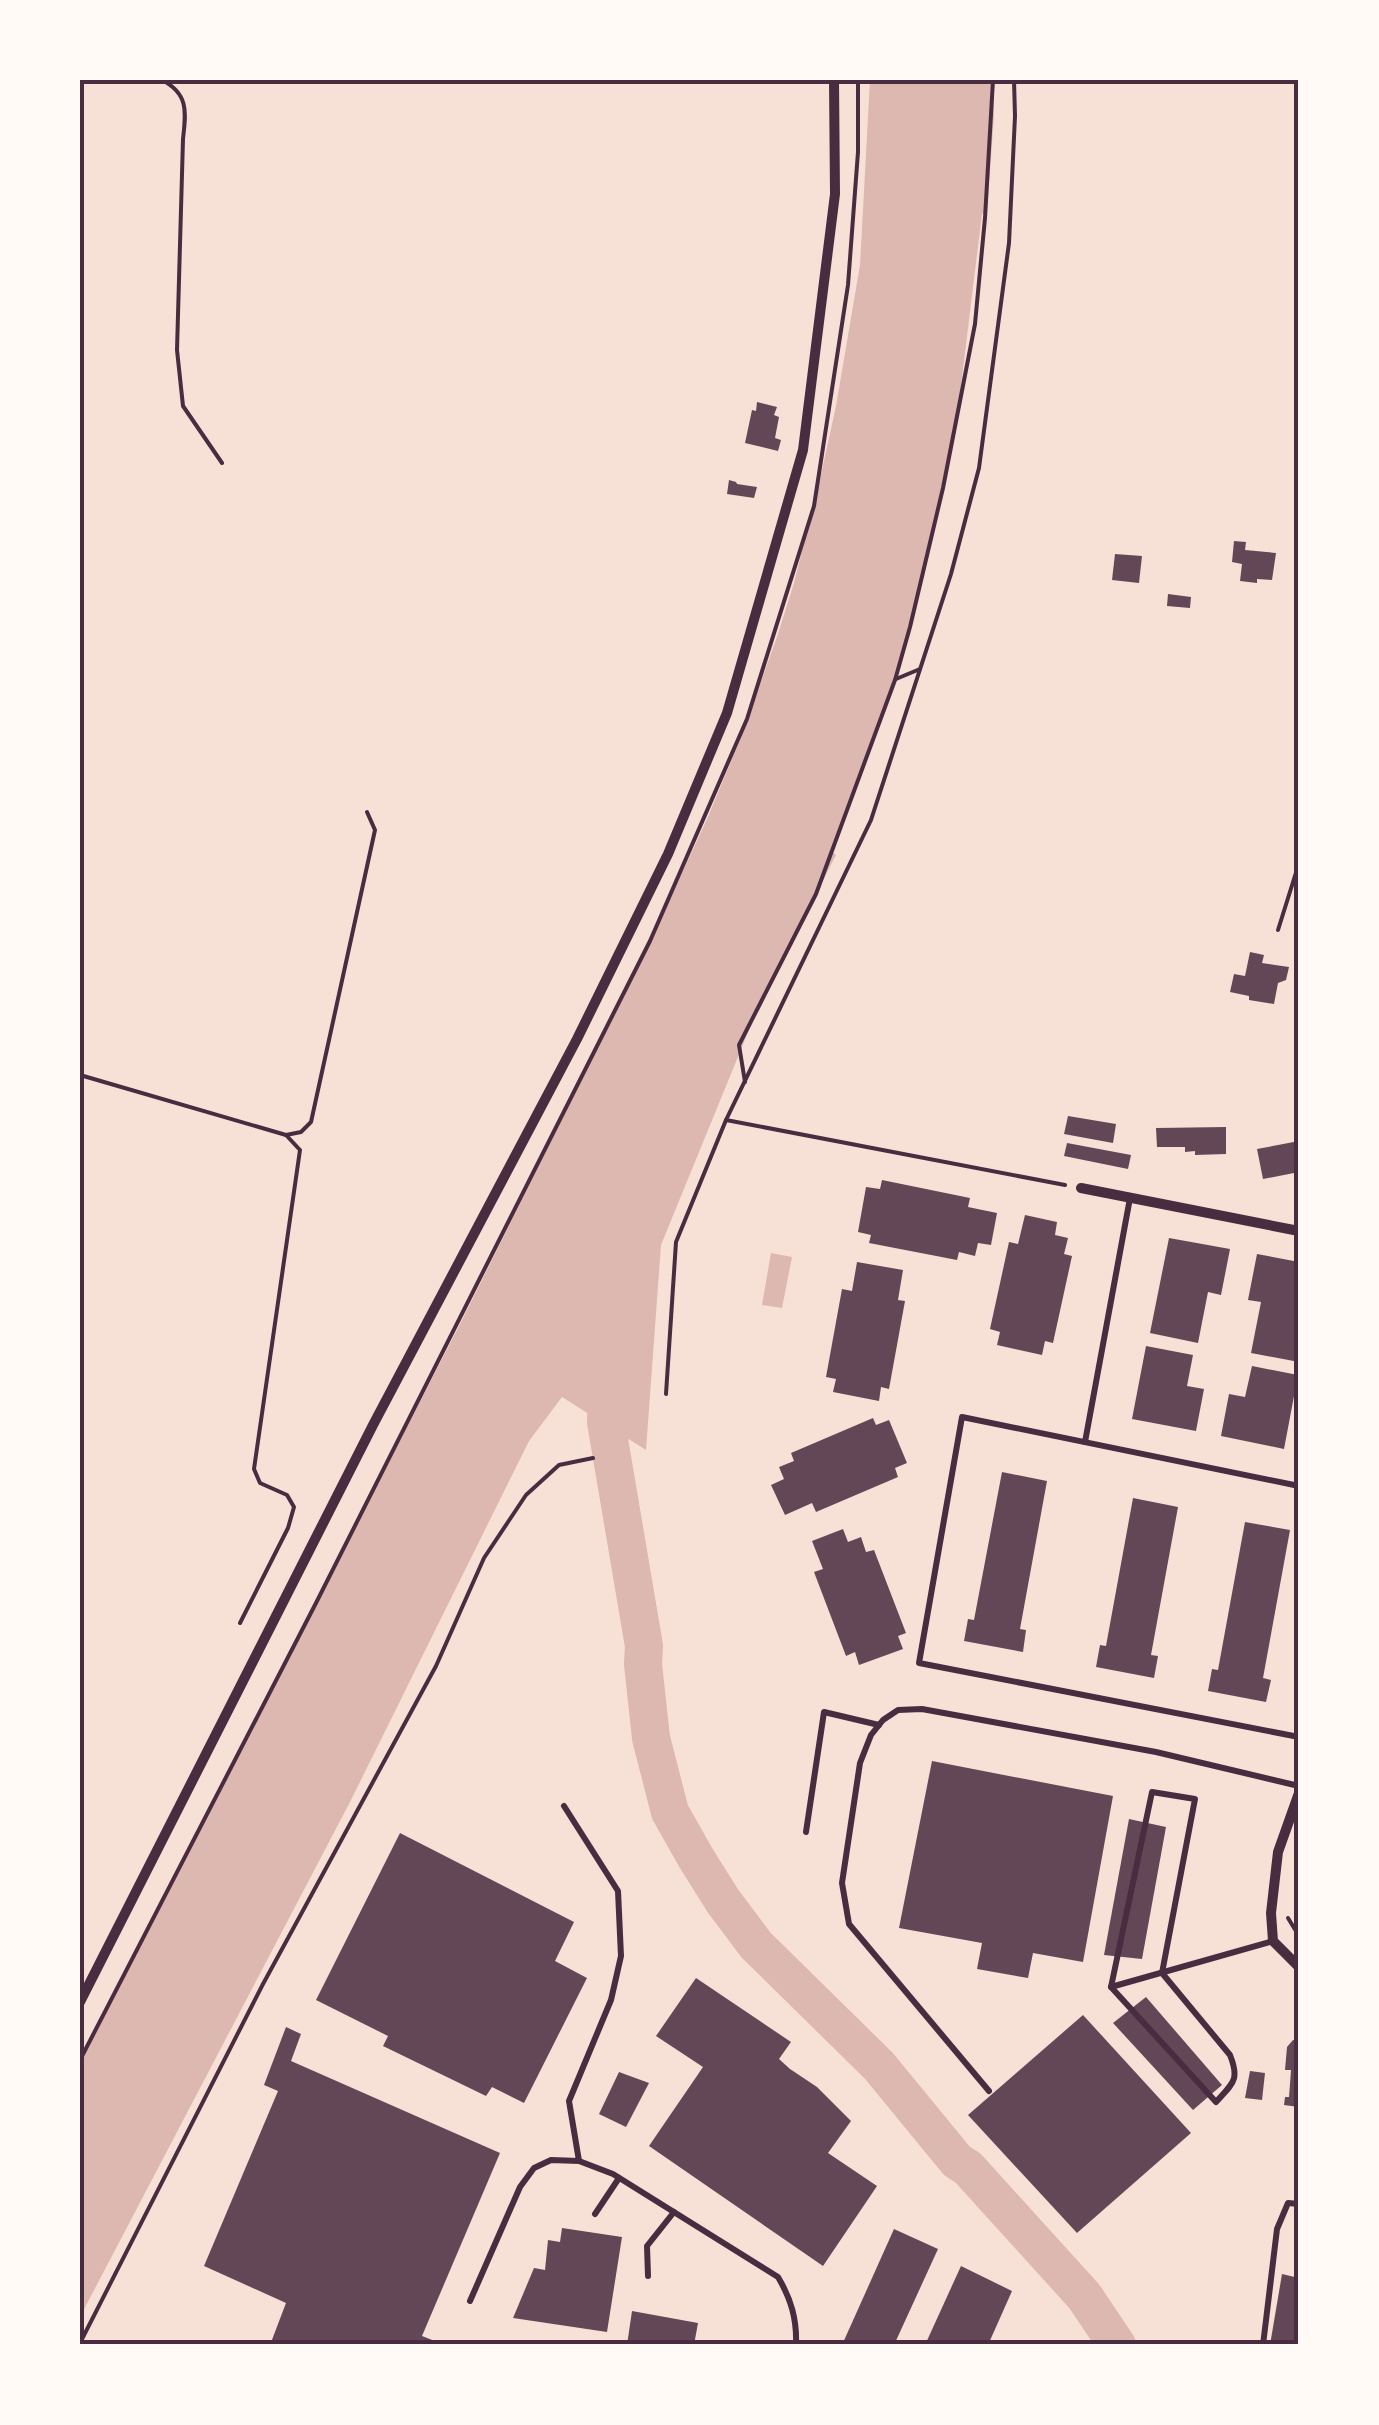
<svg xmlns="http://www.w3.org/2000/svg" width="1379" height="2425" font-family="Montserrat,sans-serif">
<rect width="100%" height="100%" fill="#f7e1d7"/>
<g fill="#dcb8b0">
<polygon points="870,80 993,80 994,116 987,211 982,214 956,426 900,664 830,850 836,855 760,1003 661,1245 646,1450 562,1397 529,1441 350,1802 80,2317 80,2061 457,1330 643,957 707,819 740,740 778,634 794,583 820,479 836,406 860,265"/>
<polygon points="771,1253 792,1257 782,1308 762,1305"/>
</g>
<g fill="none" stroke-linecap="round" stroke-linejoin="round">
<polyline stroke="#dcb8b0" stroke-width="38" points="607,1375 606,1422 644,1646 643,1664 651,1738 670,1812 696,1858 723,1901 756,1945 879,2066 957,2161 968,2168 1084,2296 1117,2345"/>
</g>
<g fill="#644757">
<polygon points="757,402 777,407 774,415 779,417 775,438 781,440 778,451 745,443 752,410 756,411"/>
<polygon points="729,480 736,482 737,484 757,487 754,498 727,494"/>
<polygon points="1234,541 1246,542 1245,550 1276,553 1272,580 1257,579 1257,583 1240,581 1242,564 1232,562"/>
<polygon points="1115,554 1142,556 1139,583 1112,580"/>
<polygon points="1168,594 1191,597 1190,608 1167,606"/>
<polygon points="1250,952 1264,955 1262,963 1289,967 1286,980 1278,983 1274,1004 1249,1000 1249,996 1230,992 1234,974 1245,976"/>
<polygon points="1068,1116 1116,1124 1113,1143 1064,1134"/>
<polygon points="1226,1127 1226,1154 1195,1155 1195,1151 1185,1152 1185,1147 1157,1147 1156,1128"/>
<polygon points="1299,1141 1299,1172 1263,1179 1257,1149"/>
<polygon points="1067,1143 1131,1155 1128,1169 1064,1156"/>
<polygon points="882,1180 970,1198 968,1207 997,1213 991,1245 978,1243 975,1256 959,1252 957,1260 869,1243 871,1235 858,1232 866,1187 880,1189"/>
<polygon points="1025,1215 1057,1222 1055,1235 1068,1238 1064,1254 1072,1256 1053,1343 1045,1341 1042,1355 997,1345 1000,1332 990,1329 1009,1242 1018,1244"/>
<polygon points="1169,1238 1230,1249 1221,1295 1208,1292 1198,1343 1150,1333"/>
<polygon points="1257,1254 1299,1262 1299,1362 1251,1353 1261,1302 1248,1300"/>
<polygon points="857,1262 903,1270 898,1300 905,1301 889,1389 881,1387 879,1401 833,1392 836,1379 826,1377 842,1289 852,1291"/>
<polygon points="1146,1346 1193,1355 1187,1386 1204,1389 1196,1431 1132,1419"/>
<polygon points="1252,1366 1298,1375 1284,1449 1221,1436 1229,1394 1245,1397"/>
<polygon points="873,1418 876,1425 889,1420 907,1463 895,1468 898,1477 816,1512 812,1503 785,1515 771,1485 784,1479 779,1467 794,1461 791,1453"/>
<polygon points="1002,1472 1047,1481 1020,1629 1026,1630 1023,1652 964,1641 968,1619 974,1620"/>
<polygon points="1133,1498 1178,1507 1151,1655 1158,1656 1154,1678 1096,1667 1100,1645 1106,1646"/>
<polygon points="1245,1522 1290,1530 1263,1678 1271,1680 1266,1702 1208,1691 1212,1669 1218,1670"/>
<polygon points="843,1529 848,1542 861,1537 866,1552 874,1550 906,1633 898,1636 903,1649 859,1665 855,1652 846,1656 814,1572 823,1569 812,1541"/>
<polygon points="932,1761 1113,1796 1083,1962 1033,1953 1028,1978 977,1969 982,1943 899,1928"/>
<polygon points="1129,1819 1166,1827 1142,1959 1104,1955"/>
<polygon points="400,1833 574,1922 555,1961 587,1978 524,2103 492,2087 486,2096 383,2046 388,2036 316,2000"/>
<polygon points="696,1978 791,2042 779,2059 790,2069 817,2087 851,2121 828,2153 877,2186 823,2266 649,2146 703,2067 656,2036"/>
<polygon points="1146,1997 1222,2085 1193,2110 1113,2023"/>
<polygon points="1083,2015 1191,2133 1077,2233 968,2115"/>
<polygon points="286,2027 301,2034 291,2061 500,2153 422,2336 445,2345 270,2345 286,2303 204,2266 278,2091 264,2085"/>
<polygon points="1293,2040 1299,2041 1299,2107 1284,2105 1285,2097 1289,2097 1291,2070 1285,2070 1287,2047"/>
<polygon points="1250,2071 1265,2073 1262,2100 1245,2098"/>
<polygon points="619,2072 649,2083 626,2127 599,2114"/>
<polygon points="562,2228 622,2237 607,2332 513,2318 534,2268 545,2270 548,2240 560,2242"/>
<polygon points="894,2229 938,2249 894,2345 842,2345"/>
<polygon points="961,2266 1012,2291 988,2345 925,2345"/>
<polygon points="1282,2274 1299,2278 1299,2345 1270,2345"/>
<polygon points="632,2311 698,2323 694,2345 627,2345"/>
</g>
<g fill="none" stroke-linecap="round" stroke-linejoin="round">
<g stroke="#4a2c40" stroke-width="4">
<path d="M162,80C189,94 186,112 183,139L177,350L183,406L222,463"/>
<polyline points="896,679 920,669"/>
<polyline points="1278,930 1299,863"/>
<polyline points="80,1075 286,1135 300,1150 254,1469 260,1483 287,1495 294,1507 288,1528 240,1623"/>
<polyline points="745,1082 739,1045 816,894 895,680 910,627 943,488 975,324 985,218 993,80"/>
<polyline points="726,1120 1065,1185"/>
<polyline points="286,1135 301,1132 311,1122 375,830 367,812"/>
<polyline points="666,1394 676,1242 726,1120 871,820 951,574 979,468 1009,243 1015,116 1014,80"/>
<polyline points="1288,1918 1299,1936"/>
<polyline points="80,2060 316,1603 650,941 747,719 814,506 848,285 858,152 858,80"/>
<polyline points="80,2343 263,1984 436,1666 484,1558 526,1495 559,1465 593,1458"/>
</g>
<g stroke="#4a2c40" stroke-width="6">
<polyline points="1085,1442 1130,1198"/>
<polyline points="1299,1486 962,1417 919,1663 1299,1737"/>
<path d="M1152,1792L1195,1799L1162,1973L1230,2055C1240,2080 1233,2083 1216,2102L1111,1987Z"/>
<polyline points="564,1806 618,1891 621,1956 611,2000 569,2101 579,2161"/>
<polyline points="806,1832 824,1712 879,1725"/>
<polyline points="1111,1987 1273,1941"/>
<polyline points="989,2091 849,1924 842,1883 860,1763 871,1735 883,1720 898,1710 922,1709 1156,1752 1299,1786"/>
<polyline points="595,2214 619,2178"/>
<polyline points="648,2276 647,2246 674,2212"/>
<path d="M470,2301L520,2187L534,2168L551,2160L579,2161L613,2174L778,2277C791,2299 797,2319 796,2345"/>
<polyline points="1263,2345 1277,2229 1288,2203 1299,2204"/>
</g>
<g stroke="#4a2c40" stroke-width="10">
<polyline points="1081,1188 1299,1231"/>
<polyline points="1299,1793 1278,1852 1271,1913 1273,1941 1299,1967"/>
<polyline points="80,2002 373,1425 577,1039 668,854 727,713 803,450 835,194 834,80"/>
</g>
</g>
<rect width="1379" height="2425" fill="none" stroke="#fffaf5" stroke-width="165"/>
<rect x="82" y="82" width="1214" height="2260" fill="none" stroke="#4a2c40" stroke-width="4"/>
</svg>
